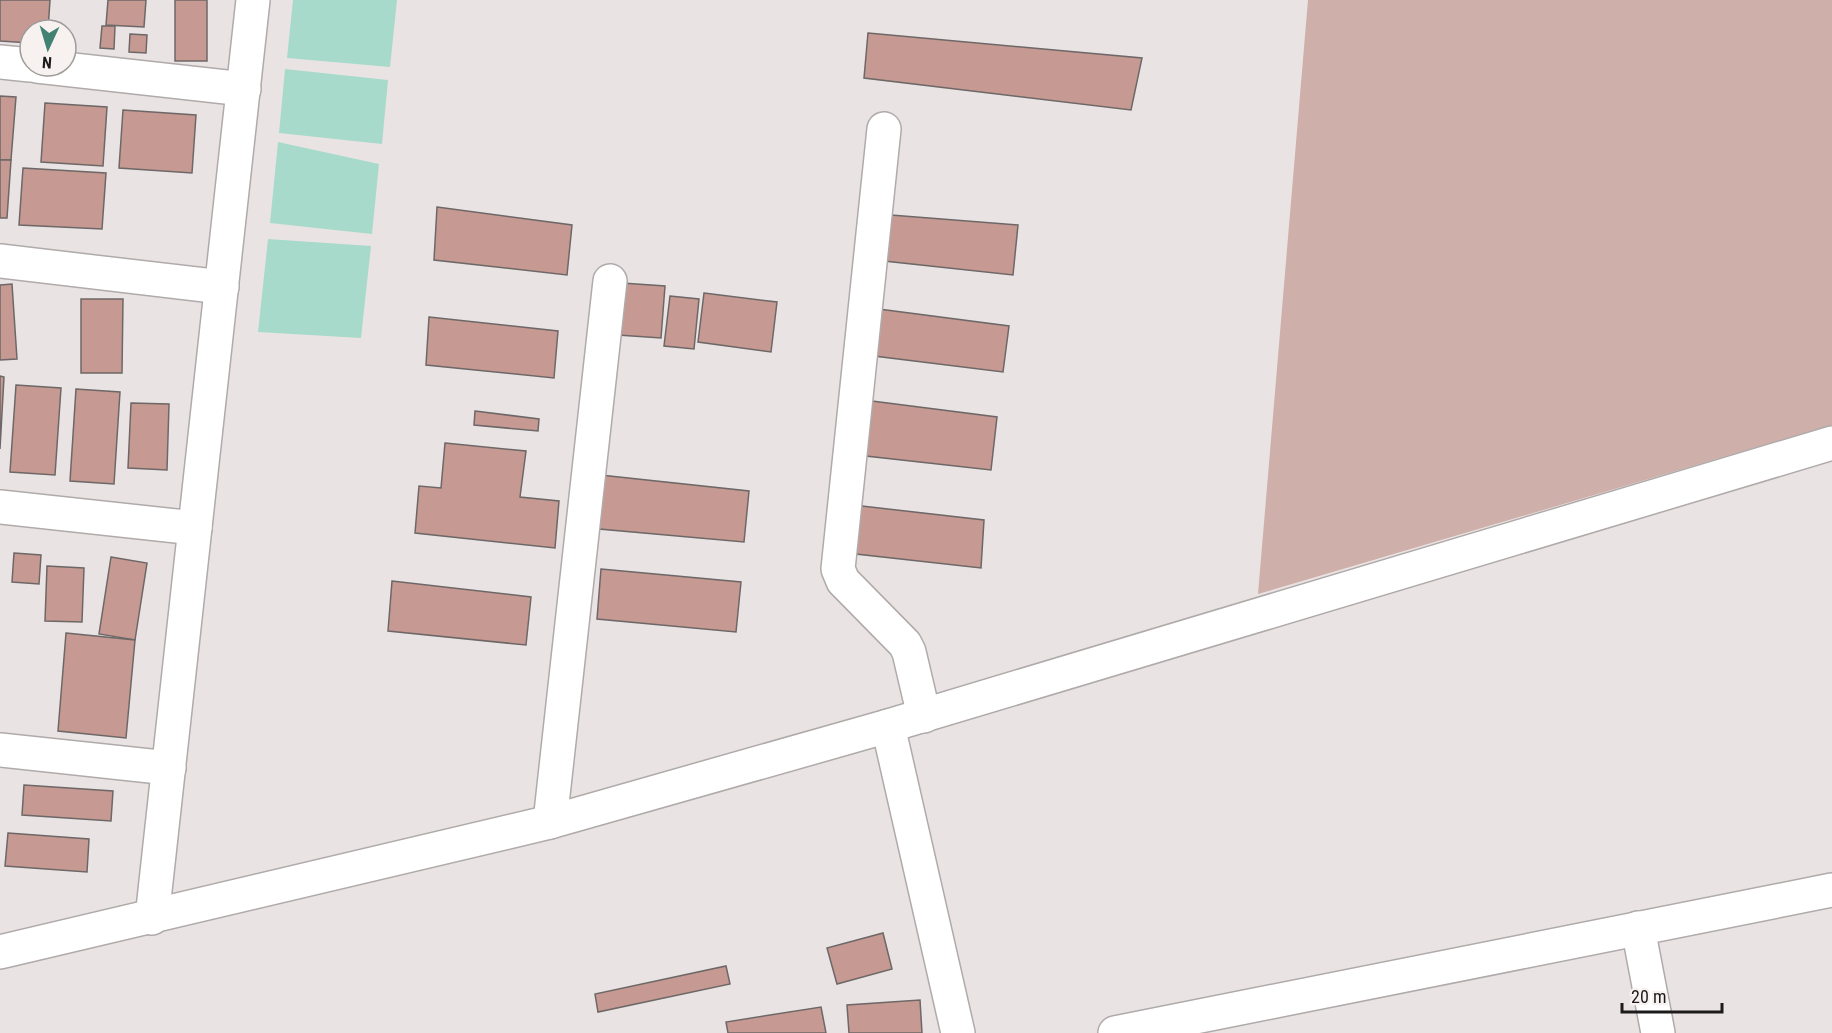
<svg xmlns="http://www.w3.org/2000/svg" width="1832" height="1033" font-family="'Roboto Condensed',sans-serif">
<rect width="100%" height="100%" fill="#e9e4e3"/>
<polygon fill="#cfafaa" points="1308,0 1832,0 1832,425 1258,594"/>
<g fill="#a8dacb">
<polygon points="293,0 397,0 390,67 287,58"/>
<polygon points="285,69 388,80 382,144 279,133"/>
<polygon points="278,142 379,164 372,234 270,223"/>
<polygon points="268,239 371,246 361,338 258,332"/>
</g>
<g fill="#c69992" stroke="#6d6867" stroke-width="1.5">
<polygon points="0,0 50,0 48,30 30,30 30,43 0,41"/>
<polygon points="108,0 146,0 144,27 106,25"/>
<rect x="175" y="0" width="32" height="61"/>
<polygon points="102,26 115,26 114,49 100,48"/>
<polygon points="868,33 1142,58 1131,110 864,78"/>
<polygon points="130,34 147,35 146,53 129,52"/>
<polygon points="0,96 16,97 11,160 0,160"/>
<polygon points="45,103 107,107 103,166 41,162"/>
<polygon points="123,110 196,115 192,173 119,168"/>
<polygon points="0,160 11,160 7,218 0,218"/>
<polygon points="23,168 106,173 102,229 19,225"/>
<polygon points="437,207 572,225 567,275 434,260"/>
<polygon points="878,214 1018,225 1013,275 875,260"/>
<polygon points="622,283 665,286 661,338 618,335"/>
<polygon points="12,284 17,359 0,360 0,285"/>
<polygon points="704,293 777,302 771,352 698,342"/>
<polygon points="670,296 699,299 694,349 664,346"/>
<polygon points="81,299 123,299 122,373 81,373"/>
<polygon points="871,308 1009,326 1003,372 866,355"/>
<polygon points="429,317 558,331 554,378 426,365"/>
<polygon points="0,376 4,377 0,449"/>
<polygon points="16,385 61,388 55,475 10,472"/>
<polygon points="76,389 120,392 114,484 70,481"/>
<polygon points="864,400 997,417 991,470 857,455"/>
<polygon points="131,403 169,404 167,470 128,468"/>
<polygon points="475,411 539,419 538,431 474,425"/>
<polygon points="445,443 526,451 520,497 559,501 555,548 415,533 419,486 441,488"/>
<polygon points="591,474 749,491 744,542 588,528"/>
<polygon points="853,505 984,520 981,568 847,553"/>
<polygon points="14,553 41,555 39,584 12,582"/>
<polygon points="111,557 147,563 135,640 99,634"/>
<polygon points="47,566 84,568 82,622 45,621"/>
<polygon points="601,569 741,582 736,632 597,619"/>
<polygon points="392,581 531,597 526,645 388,631"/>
<polygon points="66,633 135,640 126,738 58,731"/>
<polygon points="24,785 113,791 111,821 22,815"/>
<polygon points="8,833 89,839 87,872 5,866"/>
<polygon points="883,933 892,969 837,984 827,948"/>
<polygon points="726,966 730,984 598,1012 595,994"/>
<polygon points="920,1000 922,1033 849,1033 847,1005"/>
<polygon points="821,1007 826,1033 728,1033 726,1022"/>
</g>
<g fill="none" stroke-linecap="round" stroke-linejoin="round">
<g stroke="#b0aaaa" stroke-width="36">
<g id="minor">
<polyline points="0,62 30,65"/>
<polyline points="37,66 244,89"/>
<polyline points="884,129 838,569 843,581 905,644 909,652 924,716"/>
<polyline points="0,261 222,287"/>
<polyline points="0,507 195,528"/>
<polyline points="888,726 958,1033"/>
<polyline points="0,750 169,768"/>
<polyline points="550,822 610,281"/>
<polyline points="152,918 253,0"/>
<polyline points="1638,928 1658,1033"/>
<polyline points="0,952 550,822 888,726 1832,443"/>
<polyline points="1115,1033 1832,890"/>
</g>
</g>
<use href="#minor" stroke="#fff" stroke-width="33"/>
</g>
<g transform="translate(48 48) rotate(184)"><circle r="28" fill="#f7f1f0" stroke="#9f9b9a" stroke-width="1.5"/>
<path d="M0-4.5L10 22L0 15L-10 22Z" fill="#418272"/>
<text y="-9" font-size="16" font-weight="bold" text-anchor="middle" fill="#1c1a1a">N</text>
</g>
<path d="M1622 1003v9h100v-9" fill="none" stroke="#1c1a1a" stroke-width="3"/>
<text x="1631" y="1003" font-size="18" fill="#1c1a1a" stroke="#f7f1f0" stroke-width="4.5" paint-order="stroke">20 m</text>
</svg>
